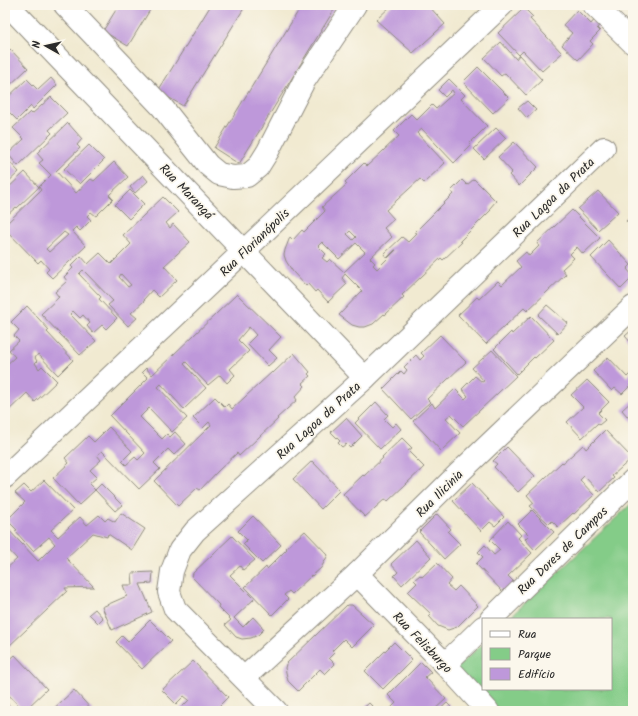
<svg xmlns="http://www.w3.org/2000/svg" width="638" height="716" font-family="Kalam,sans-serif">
<rect width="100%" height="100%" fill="#fbf7ec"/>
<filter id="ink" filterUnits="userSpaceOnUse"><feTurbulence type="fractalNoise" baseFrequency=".025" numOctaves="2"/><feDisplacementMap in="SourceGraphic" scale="8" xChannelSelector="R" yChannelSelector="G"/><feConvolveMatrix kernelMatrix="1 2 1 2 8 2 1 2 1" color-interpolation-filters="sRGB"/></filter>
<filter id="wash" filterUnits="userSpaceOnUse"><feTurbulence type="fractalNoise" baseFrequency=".012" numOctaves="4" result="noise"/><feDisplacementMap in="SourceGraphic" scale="16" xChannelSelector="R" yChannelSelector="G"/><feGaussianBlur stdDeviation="0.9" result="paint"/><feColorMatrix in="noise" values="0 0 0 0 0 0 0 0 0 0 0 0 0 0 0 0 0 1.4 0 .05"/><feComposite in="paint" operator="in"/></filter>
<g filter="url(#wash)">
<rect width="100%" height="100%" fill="#f1ead1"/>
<polygon fill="#84cc88" stroke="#587c5a" points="633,502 633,711 488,711 452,672 483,643 483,689 611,689 611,619 508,619"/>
<g id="blocks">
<g fill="#be98da" fill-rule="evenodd">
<polygon points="119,5 153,5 128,46 103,31"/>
<polygon points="211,5 246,5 183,106 158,91"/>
<polygon points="302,5 337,5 239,164 214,148"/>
<polygon points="392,5 428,5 445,24 413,53 376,20"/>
<polygon points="524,8 533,17 530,19 562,53 542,71 523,51 519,55 498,33"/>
<polygon points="577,10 591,24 596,18 601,23 597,28 600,31 590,41 593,44 578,60 562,45 572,33 563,25"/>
<polygon points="501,42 516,59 519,55 542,80 526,95 505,73 501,76 484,58"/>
<polygon points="10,49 28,68 5,90 5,54"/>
<polygon points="478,67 509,98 493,113 463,82"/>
<polygon points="51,78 57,85 33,109 31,106 17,120 5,108 5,100 27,79 38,90"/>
<path d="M449,79L465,95L461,99L487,126L469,144L471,146L454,163L422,129L417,133L445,163L424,183L420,179L386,210L394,219L384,228L392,237L370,258L375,263L373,265L377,269L396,250H395L387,258L384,254L402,237L408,242L417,233L415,232L453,194L451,191L462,180L467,185L474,179L496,201L490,208L491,210L460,241L462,242L443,260L441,258L402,295L404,297L385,315L384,314L373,324L365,327H359L352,325L339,315L362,291L345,274L342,278L347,284L328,302L317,290L315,292L308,284L306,286L293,272L286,261L284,255L285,250L290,237L293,240L302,230L304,232L325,211L322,207L347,184L345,182L364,163L367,166L399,136L394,131L411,114L417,120L432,105L436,109L454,93L452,90L445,97L438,90ZM350,231L356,237L353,240L347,234ZM322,242L339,259L356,243L365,252L344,272L330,259L327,262L322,258L326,254L318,246Z"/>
<polygon points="51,97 67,113 49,130 52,133 18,166 8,154 24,139 13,128 30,112 32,114"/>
<polygon points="527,101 536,110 527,118 518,108"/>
<path d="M68,123L82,139L77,145L80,148L56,171L76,193L91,179L94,181L114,162L128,177L109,195L113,199L96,216L91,212L87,216L91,220L80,231L76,227L72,231L86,246L52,278L46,272L49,269L41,260L38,263L5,229V225L41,190L39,187L17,208L16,207L5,217V191L25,172L39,187L51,175L39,163L43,160L37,153ZM64,232L68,235L49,252L46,249Z"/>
<polygon points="496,128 506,138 484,159 474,149"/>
<polygon points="514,142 538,167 519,186 509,175 512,172 498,157"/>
<polygon points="89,145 104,160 80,184 64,169"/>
<polygon points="5,157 19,172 5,185"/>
<polygon points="143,175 148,181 135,193 130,187"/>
<polygon points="130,190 144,204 129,219 115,205"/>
<polygon points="598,191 618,212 598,230 578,209"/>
<path d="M163,197L178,212L166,223L170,228L173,224L190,242L164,266L177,280L159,297L152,290L144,299L145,300L131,313L137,318L128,326L108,305L113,301L83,270L79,274L101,297L99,299L117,318L106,329L102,325L93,333L87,326L90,323L83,315L80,318L73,311L70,314L96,341L80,355L41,314L59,297L55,292L67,281L64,277L73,268L71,266L81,256L88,264L100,253L111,264L131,244L123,235ZM121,274L131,285L128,287L119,277Z"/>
<polygon points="572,210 600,238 583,254 577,247 570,254 574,258 562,269 566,274 527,311 524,308 486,344 458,315 477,297 479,299 498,281 502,285 521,267 516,261 526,252 529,256 539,246 537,243"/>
<polygon points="633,215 633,228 626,221"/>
<polygon points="608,240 631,265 627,269 633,276 633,277 621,289 591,257"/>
<polygon points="237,294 281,337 269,350 277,358 268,366 247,344 256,335 249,327 238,340 249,351 230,369 235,375 227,383 220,375 208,385 186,362 184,364 206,388 184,409 161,384 158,387 187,418 172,432 149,408 140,417 162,439 167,434 170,437 175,432 186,444 174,455 168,449 154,463 160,469 139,489 102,451 97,455 101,460 90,470 97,477 89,484 95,490 79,505 53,478 69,463 65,458 88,436 94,442 109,427 132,451 122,461 126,465 135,457 138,460 145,453 110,416 148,378 142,372 146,368 152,375"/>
<polygon points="547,305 568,323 558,334 538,315"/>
<polygon points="27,306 49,330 47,332 73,360 58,375 38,354 35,358 37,361 35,363 39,369 42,366 57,381 35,402 27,393 5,414 5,366 15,357 9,350 19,341 14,336 19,330 11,322"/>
<polygon points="531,316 554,340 535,358 534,357 517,374 494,349 511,332 512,334"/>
<polygon points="633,329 633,345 625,336"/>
<polygon points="440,335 466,362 427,399 430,402 411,419 383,389 401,371 404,374 407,370 404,367 416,355 420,360 424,356 421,353"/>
<polygon points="492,350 516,376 463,426 451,414 446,418 460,433 441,451 413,421 432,403 435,408 455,389 465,399 468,396 462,389 475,376 482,382 484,381 472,368"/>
<polygon points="294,353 310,372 308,374 310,376 302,383 305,386 295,397 297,400 277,418 278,419 239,456 237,453 218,471 200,490 197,488 178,506 154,481 211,425 209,422 203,428 193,418 215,397 225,407 228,404 232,409 272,372 273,373"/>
<polygon points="608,357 627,377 633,371 633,383 622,394 615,388 612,391 593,371"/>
<polygon points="587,380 609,402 598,413 605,420 599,425 598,423 582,438 567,422 583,407 571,395"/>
<polygon points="633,400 633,423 622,410"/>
<polygon points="376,402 388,415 384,419 392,427 396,423 401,429 380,449 355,423"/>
<polygon points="346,418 362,436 350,448 346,444 342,447 338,443 340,441 331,432"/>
<polygon points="605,430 632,458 612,476 614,478 599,492 584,476 580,480 594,495 574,514 573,513 558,527 552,521 549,524 530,506 534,503 527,495 562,462 563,463 583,445 586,449"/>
<polygon points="402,438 412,448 408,451 424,467 388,501 385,499 365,517 343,494 363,475 364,476 383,458 382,457"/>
<polygon points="507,447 535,476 518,492 494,467 497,464 493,461"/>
<polygon points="312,461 340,490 321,509 293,479"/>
<polygon points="44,480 73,510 51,530 58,537 80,517 87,525 99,515 105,521 108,518 115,522 121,513 145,529 132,550 108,534 107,537 93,533 66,558 94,587 65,588 67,591 7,648 10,651 5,656 5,570 17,559 5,546 5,526 38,561 55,544 49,537 33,551 15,531 17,530 7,520 25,502 15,493 24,485 31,492"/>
<polygon points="472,483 504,517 495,526 490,522 481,531 453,501"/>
<polygon points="101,484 122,505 115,511 95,490"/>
<polygon points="532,510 554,532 535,550 525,539 529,535 518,524"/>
<polygon points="437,514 451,529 448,532 460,544 444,559 419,532"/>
<polygon points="253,516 281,545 262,563 243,544 247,540 238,531"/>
<polygon points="508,521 521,535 518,538 532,553 508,576 515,583 504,593 476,564 483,557 478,552 485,545 494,555 500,550 490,540"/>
<polygon points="305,531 328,555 321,568 312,576 312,575 292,594 289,591 284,595 288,599 272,615 245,587 266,567 267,569 287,549 286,548"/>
<polygon points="232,536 255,560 243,570 240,566 230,575 254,599 234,618 243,627 253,617 264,629 258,635 251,638 242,639 236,637 225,625 231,620 218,607 219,605 192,577 193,573"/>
<polygon points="416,540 431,557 402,585 394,576 398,572 391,564"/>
<polygon points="437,563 452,579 447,585 454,591 459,586 478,606 457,627 448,630 438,626 429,616 431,614 408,592 417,583 414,580 420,575 422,577"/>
<polygon points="153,572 152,583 140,584 152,612 112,630 102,607 127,596 123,585 133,585 132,573"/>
<polygon points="347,605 352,605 374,625 352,647 344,639 332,651 334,653 329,658 335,664 325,674 320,669 298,691 288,681 285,668 286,664"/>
<polygon points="95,609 103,618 98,623 89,614"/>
<polygon points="150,620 171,641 142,669 116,642 122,636 128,642"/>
<polygon points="394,642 412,660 383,689 365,671"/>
<polygon points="15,655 47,689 24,711 5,691 5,664"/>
<polygon points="193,661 228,697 214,711 182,711 180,709 189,700 184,696 176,704 162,690"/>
<polygon points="421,662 431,672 425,677 446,699 433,711 394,711 391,708 396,703 388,695"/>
<polygon points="74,690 93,711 51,711"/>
<polygon points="5,701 14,711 5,711"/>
<polygon points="369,703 377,711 360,711"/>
<polygon points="447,703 455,711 438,711"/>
</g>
</g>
</g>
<g filter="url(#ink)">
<use href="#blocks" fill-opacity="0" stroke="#8e8a7e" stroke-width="1"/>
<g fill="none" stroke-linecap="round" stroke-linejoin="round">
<g stroke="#8e8a7e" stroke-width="24">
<g id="street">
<polyline points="8,5 365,378"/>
<polyline points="65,5 162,107 208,165 219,174 233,177 247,176 258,167 268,151 304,81 355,5"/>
<polyline points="594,5 633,43"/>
<polyline points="5,477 244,251 502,5"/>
<polyline points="357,574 445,664 488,711"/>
<polyline points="491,619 633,480"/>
<polyline points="445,664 483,627"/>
<polyline points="244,678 357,574 458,474 633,307"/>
<polyline points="276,711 175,609 169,592 172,571 180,550 195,531 365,378 604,148"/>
</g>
</g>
<use href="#street" stroke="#fff" stroke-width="22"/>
</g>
</g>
<g text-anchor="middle" stroke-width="3.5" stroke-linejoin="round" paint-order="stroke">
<g font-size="13" fill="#2b2b2b" stroke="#fbf7ec">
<text transform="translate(187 191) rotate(46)" y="5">Rua Marangá</text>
<text transform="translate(553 197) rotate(-44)" y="5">Rua Lagoa da Prata</text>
<text transform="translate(254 242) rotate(-44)" y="5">Rua Florianópolis</text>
<text transform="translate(318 420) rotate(-42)" y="5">Rua Lagoa da Prata</text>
<text transform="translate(439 493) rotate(-45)" y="5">Rua Ilicinia</text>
<text transform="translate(562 550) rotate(-44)" y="5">Rua Dores de Campos</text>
<text transform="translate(423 642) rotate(46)" y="5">Rua Felisburgo</text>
</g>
</g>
<rect width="638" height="716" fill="none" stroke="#fbf7ec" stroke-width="20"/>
<rect x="482" y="618" width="130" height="72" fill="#fbf7ec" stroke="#a8a59f"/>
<rect x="490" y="631" width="20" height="6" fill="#ffffff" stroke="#a8a59f"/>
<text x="518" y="638" font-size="12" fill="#2b2b2b">Rua</text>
<rect x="490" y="648" width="20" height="12" fill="#84cc88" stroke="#a8a59f"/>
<text x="518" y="658" font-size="12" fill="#2b2b2b">Parque</text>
<rect x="490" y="668" width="20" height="12" fill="#be98da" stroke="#a8a59f"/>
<text x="518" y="678" font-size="12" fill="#2b2b2b">Edifício</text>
<g transform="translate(46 46) rotate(278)" stroke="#fbf7ec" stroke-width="3" paint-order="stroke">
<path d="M0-3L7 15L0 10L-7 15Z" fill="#2b2b2b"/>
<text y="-6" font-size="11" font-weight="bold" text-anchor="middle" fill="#2b2b2b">N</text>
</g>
</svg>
